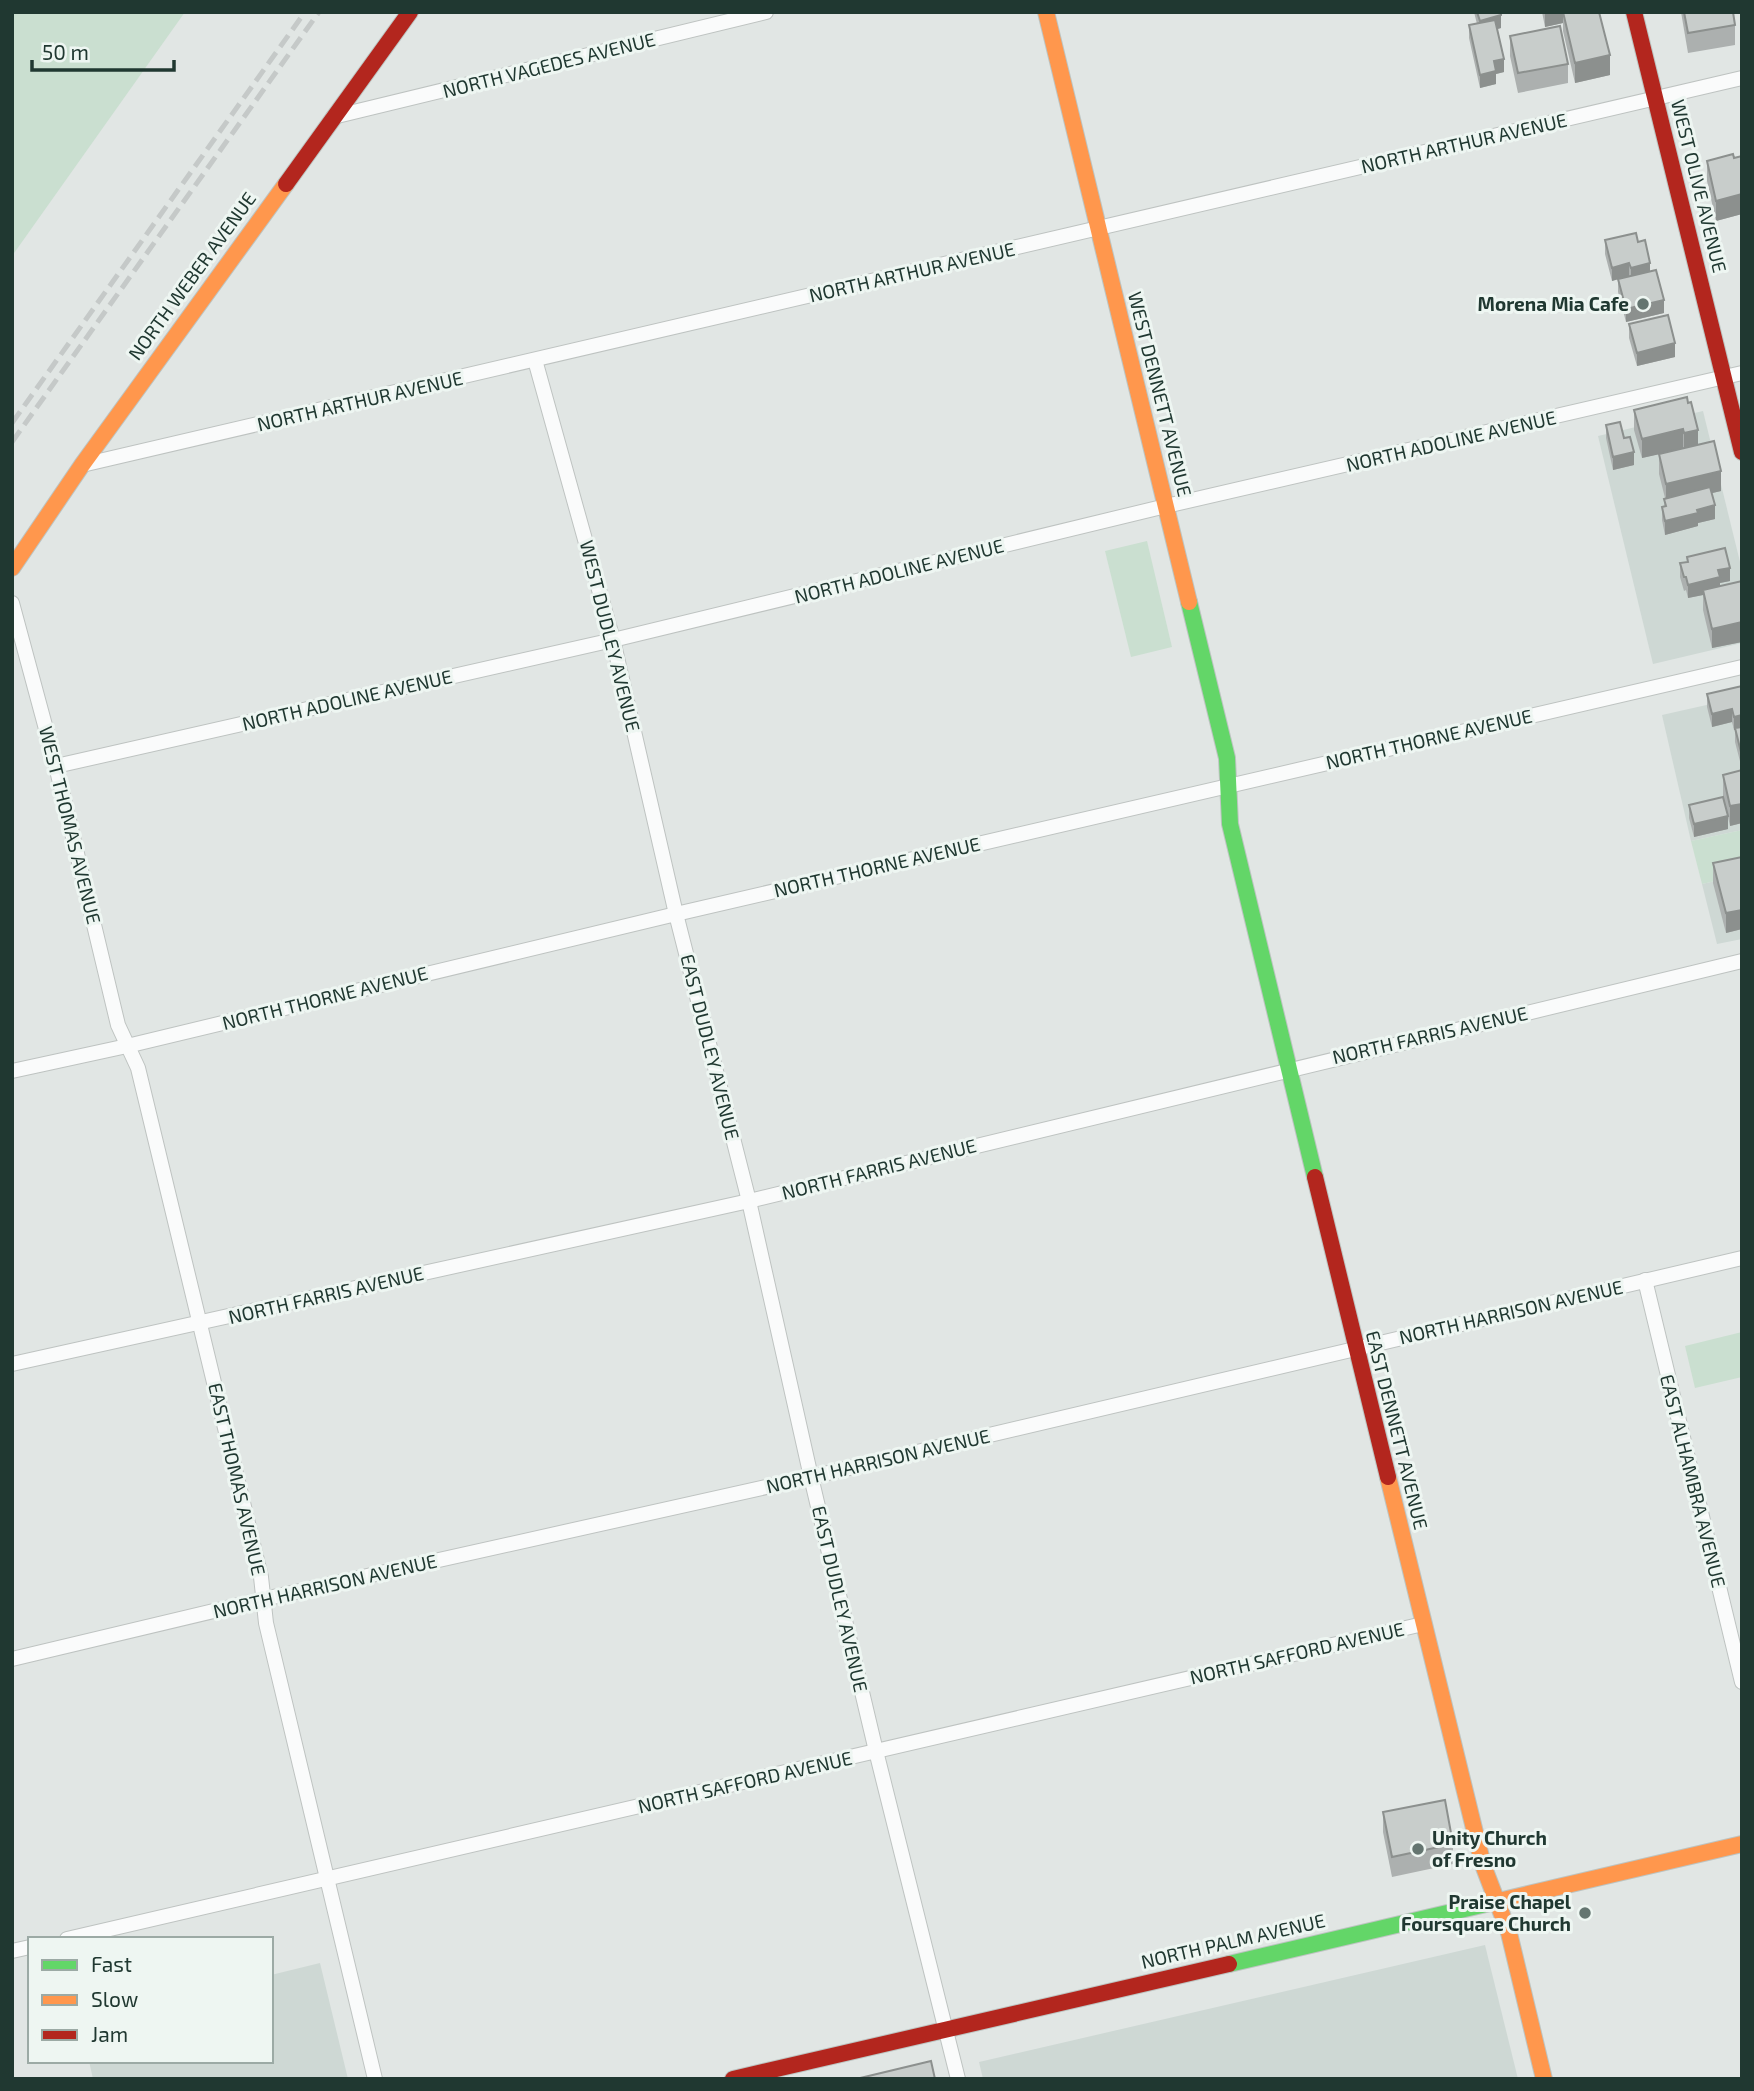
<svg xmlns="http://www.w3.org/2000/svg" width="1754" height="2091" font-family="'Exo 2',sans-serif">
<rect width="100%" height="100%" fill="#e1e6e4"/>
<g fill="#ced8d4">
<polygon points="1703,411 1742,570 1742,643 1653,664 1598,436"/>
<polygon points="1742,697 1742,830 1691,841 1662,715"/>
<polygon points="1742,875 1742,939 1717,944 1702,884"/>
<polygon points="1485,1945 1518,2079 983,2079 979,2062"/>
<polygon points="320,1963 348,2079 93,2079 89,2061 271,2061 271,1975"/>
</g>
<g fill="#cadfd0">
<polygon points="12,12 185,12 12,256"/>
<polygon points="1147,541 1172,647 1131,657 1105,551"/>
<polygon points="1742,830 1742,875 1702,884 1691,841"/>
<polygon points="1742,1332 1742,1377 1695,1388 1685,1346"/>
</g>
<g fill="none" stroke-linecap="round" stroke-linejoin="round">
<g stroke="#bec3c1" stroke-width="16">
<g id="street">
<polyline points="333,117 766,12"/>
<polyline points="535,360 613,640 676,914 749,1201 811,1477 876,1751 958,2079"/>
<polyline points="82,465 1742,78"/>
<polyline points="12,603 56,766 118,1025 138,1068 261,1577 266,1623 375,2079"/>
<polyline points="56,766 613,640 1166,506 1742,373"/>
<polyline points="12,1071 127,1046 676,914 1742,667"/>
<polyline points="1645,1280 1742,1682"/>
<polyline points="12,1364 749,1201 1742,961"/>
<polyline points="12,1659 264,1599 811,1477 1742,1258"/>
<polyline points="67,1939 1423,1624"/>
<polyline points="12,1951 30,1947"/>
</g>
</g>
<g stroke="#bdc4c1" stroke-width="18">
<g id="fast">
<polyline points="1189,602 1227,758 1230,824 1315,1177"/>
<polyline points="1229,1964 1503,1900"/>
</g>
</g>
<g stroke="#bdc4c1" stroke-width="18">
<g id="slow">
<polyline points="1046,12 1189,602"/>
<polyline points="12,568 82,465 286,184"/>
<polyline points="1388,1477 1483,1865 1509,1933 1544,2079"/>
<polyline points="1503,1900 1742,1844"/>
</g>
</g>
<g stroke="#bdc4c1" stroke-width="18">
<g id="jam">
<polyline points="1634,12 1742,452"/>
<polyline points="286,184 410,12"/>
<polyline points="1315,1177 1388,1477"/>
<polyline points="733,2079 1229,1964"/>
</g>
</g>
<use href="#street" stroke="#fafbfb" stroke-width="14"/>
<use href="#fast" stroke="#63d668" stroke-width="16"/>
<use href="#slow" stroke="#ff974d" stroke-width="16"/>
<use href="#jam" stroke="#b3261e" stroke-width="16"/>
<g stroke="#c5c9c8" stroke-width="5" stroke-dasharray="14 7" stroke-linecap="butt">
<polyline points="12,423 305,12"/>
<polyline points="12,442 319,12"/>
</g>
</g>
<g fill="#acb0af">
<polygon points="1474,12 1508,12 1501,14 1501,28 1497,29 1504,72 1496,74 1496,84 1480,88 1469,38 1469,25 1477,24"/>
<polygon points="1542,12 1599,12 1610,75 1575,83 1563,31 1563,23 1545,27"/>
<polygon points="1681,12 1733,12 1735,25 1735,45 1688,53"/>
<polygon points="1510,36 1568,64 1568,83 1518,93 1510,56"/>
<polygon points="1742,156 1742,214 1716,221 1707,181 1707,161 1734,158"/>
<polygon points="1605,240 1638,242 1664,313 1626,322 1618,292 1618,279 1612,281 1605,254"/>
<polygon points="1629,324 1675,357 1637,366 1629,338"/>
<polygon points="1687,397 1698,445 1721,491 1712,493 1715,519 1698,523 1698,526 1665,535 1662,520 1662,507 1664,507 1665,498 1659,474 1659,454 1642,458 1634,430 1634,410"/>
<polygon points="1606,425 1624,438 1634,465 1613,470 1606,438"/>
<polygon points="1687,557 1730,581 1720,583 1720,586 1742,581 1742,642 1712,648 1703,610 1703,595 1688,598 1686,590 1684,591 1680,577 1680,563 1687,562"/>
<polygon points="1742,686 1742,769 1735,742 1735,730 1734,730 1732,722 1712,727 1707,707 1707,694"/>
<polygon points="1742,770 1742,823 1730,826 1728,817 1728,829 1694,837 1689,818 1689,805 1723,797 1723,775"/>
<polygon points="1742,857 1742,929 1726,933 1713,883 1713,863"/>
<polygon points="1383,1812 1453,1844 1453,1864 1392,1877 1383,1832"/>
</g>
<g fill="#8c908e">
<polygon points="1553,12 1563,12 1563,23 1545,27 1545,14"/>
<polygon points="1501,15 1501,28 1480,34 1480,21"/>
<polygon points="1610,55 1610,75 1575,83 1575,63"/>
<polygon points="1504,59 1504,72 1496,74 1496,84 1480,88 1480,75 1494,61"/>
<polygon points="1742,194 1742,214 1716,221 1716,201"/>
<polygon points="1629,263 1629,276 1612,281 1612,268"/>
<polygon points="1650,263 1650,276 1631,281 1631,268"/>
<polygon points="1664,300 1664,313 1626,322 1626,309"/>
<polygon points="1675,343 1675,357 1637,366 1637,353"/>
<polygon points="1683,429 1683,449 1642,458 1642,439"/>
<polygon points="1698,430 1698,449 1684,453 1684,433"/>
<polygon points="1634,452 1634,465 1613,470 1613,457"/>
<polygon points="1721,471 1721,491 1666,504 1666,484"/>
<polygon points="1715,505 1715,519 1698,523 1698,526 1665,535 1665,521 1697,510"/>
<polygon points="1730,568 1730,581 1720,583 1720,590 1703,590 1703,595 1688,598 1688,585 1718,570"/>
<polygon points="1742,622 1742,642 1712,648 1712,629"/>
<polygon points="1732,709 1732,722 1712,727 1712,714"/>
<polygon points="1742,715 1742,729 1734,730 1734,717"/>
<polygon points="1742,804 1742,823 1730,826 1730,806"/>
<polygon points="1728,816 1728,829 1694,837 1694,824"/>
<polygon points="1742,910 1742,929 1726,933 1726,913"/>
</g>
<g fill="#c8cdcb" stroke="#8c908e" stroke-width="2">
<polygon points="1477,12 1501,12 1501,15 1480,21"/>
<polygon points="1563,12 1599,12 1610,55 1575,63"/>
<polygon points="1684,12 1733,12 1735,25 1688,33"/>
<polygon points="1495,20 1504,59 1494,61 1496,71 1480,75 1469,25"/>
<polygon points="1560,26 1568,64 1518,73 1510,36"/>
<polygon points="1733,154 1734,158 1742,156 1742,194 1716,201 1707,161"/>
<polygon points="1636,233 1638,242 1645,240 1650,263 1631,268 1629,263 1612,268 1605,240"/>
<polygon points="1656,270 1664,300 1626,309 1618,279"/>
<polygon points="1668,315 1675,343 1637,353 1629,324"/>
<polygon points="1687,397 1688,403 1691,402 1698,430 1684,433 1683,429 1642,439 1634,410"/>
<polygon points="1620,422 1624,438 1630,437 1634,452 1613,457 1606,425"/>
<polygon points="1714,441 1721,471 1666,484 1659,454"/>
<polygon points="1710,487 1715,505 1697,510 1698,513 1665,521 1662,507 1666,506 1664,499"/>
<polygon points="1725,548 1730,568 1718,570 1720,577 1688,585 1686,577 1684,577 1680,563 1688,562 1687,557"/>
<polygon points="1742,581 1742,622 1712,629 1703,590"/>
<polygon points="1742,686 1742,715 1734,717 1732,709 1712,714 1707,694"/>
<polygon points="1742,727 1742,756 1735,728"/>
<polygon points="1742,770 1742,804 1730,806 1723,775"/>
<polygon points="1723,797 1728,816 1694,824 1689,805"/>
<polygon points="1742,857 1742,910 1726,913 1713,863"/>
<polygon points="1445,1800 1453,1844 1392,1857 1383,1812"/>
<polygon points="931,2061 935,2079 856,2079"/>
</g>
<g fill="#647570" stroke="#eef6f2" stroke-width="2.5">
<circle cx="1643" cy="304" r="7"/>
<circle cx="1418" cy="1849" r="7"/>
<circle cx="1585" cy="1913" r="7"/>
</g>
<g text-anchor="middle" stroke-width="6" stroke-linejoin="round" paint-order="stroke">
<g font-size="19" fill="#203831" stroke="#eef6f2">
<text transform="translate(549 65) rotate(-14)" y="7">NORTH VAGEDES AVENUE</text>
<text transform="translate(1464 143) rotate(-13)" y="7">NORTH ARTHUR AVENUE</text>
<text transform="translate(1699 186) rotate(76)" y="7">WEST OLIVE AVENUE</text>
<text transform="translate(912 272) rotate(-13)" y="7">NORTH ARTHUR AVENUE</text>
<text transform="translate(192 276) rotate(-54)" y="7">NORTH WEBER AVENUE</text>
<text transform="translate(1160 394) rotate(76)" y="7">WEST DENNETT AVENUE</text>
<text transform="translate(360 401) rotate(-13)" y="7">NORTH ARTHUR AVENUE</text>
<text transform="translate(1451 441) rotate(-13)" y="7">NORTH ADOLINE AVENUE</text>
<text transform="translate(899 571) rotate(-14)" y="7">NORTH ADOLINE AVENUE</text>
<text transform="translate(610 636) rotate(76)" y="7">WEST DUDLEY AVENUE</text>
<text transform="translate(347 700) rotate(-13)" y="7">NORTH ADOLINE AVENUE</text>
<text transform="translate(1429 739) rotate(-13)" y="7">NORTH THORNE AVENUE</text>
<text transform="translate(70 825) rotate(76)" y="7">WEST THOMAS AVENUE</text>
<text transform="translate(877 867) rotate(-13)" y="7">NORTH THORNE AVENUE</text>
<text transform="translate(325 998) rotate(-14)" y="7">NORTH THORNE AVENUE</text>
<text transform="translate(1430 1035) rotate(-13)" y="7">NORTH FARRIS AVENUE</text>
<text transform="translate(710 1047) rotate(76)" y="7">EAST DUDLEY AVENUE</text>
<text transform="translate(879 1169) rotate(-14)" y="7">NORTH FARRIS AVENUE</text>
<text transform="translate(326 1295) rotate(-13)" y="7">NORTH FARRIS AVENUE</text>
<text transform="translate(1511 1312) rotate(-13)" y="7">NORTH HARRISON AVENUE</text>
<text transform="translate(1397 1430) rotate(76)" y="7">EAST DENNETT AVENUE</text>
<text transform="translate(878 1461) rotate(-13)" y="7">NORTH HARRISON AVENUE</text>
<text transform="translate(237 1479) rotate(77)" y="7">EAST THOMAS AVENUE</text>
<text transform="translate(1693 1481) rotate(76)" y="7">EAST ALHAMBRA AVENUE</text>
<text transform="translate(325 1586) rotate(-13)" y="7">NORTH HARRISON AVENUE</text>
<text transform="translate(840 1599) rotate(77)" y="7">EAST DUDLEY AVENUE</text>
<text transform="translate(1297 1653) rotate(-13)" y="7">NORTH SAFFORD AVENUE</text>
<text transform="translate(745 1782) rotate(-13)" y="7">NORTH SAFFORD AVENUE</text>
<text transform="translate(1233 1941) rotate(-13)" y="7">NORTH PALM AVENUE</text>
</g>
<g font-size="19" font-weight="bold" fill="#203831" stroke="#eef6f2" text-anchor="end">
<text x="1629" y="311">Morena Mia Cafe</text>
<text x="1432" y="1845" text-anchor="start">Unity Church<tspan x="1432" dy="22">of Fresno</tspan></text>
<text x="1571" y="1909">Praise Chapel<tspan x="1571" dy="22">Foursquare Church</tspan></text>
</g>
</g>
<rect width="1754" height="2091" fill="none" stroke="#203831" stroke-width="28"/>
<rect x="28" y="1937" width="245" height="126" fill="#eef6f2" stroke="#9caaa5" stroke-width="2"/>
<rect x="42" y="1960" width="35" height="10" fill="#63d668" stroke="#9caaa5" stroke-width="2"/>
<text x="91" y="1972" font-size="21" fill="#203831">Fast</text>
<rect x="42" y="1995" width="35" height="10" fill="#ff974d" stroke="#9caaa5" stroke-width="2"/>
<text x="91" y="2007" font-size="21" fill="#203831">Slow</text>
<rect x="42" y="2030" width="35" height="10" fill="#b3261e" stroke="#9caaa5" stroke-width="2"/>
<text x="91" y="2042" font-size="21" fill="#203831">Jam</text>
<path d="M32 60v10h142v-10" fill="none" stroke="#203831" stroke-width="3.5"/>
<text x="42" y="60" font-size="21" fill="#203831" stroke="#eef6f2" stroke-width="5" paint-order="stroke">50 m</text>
</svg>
